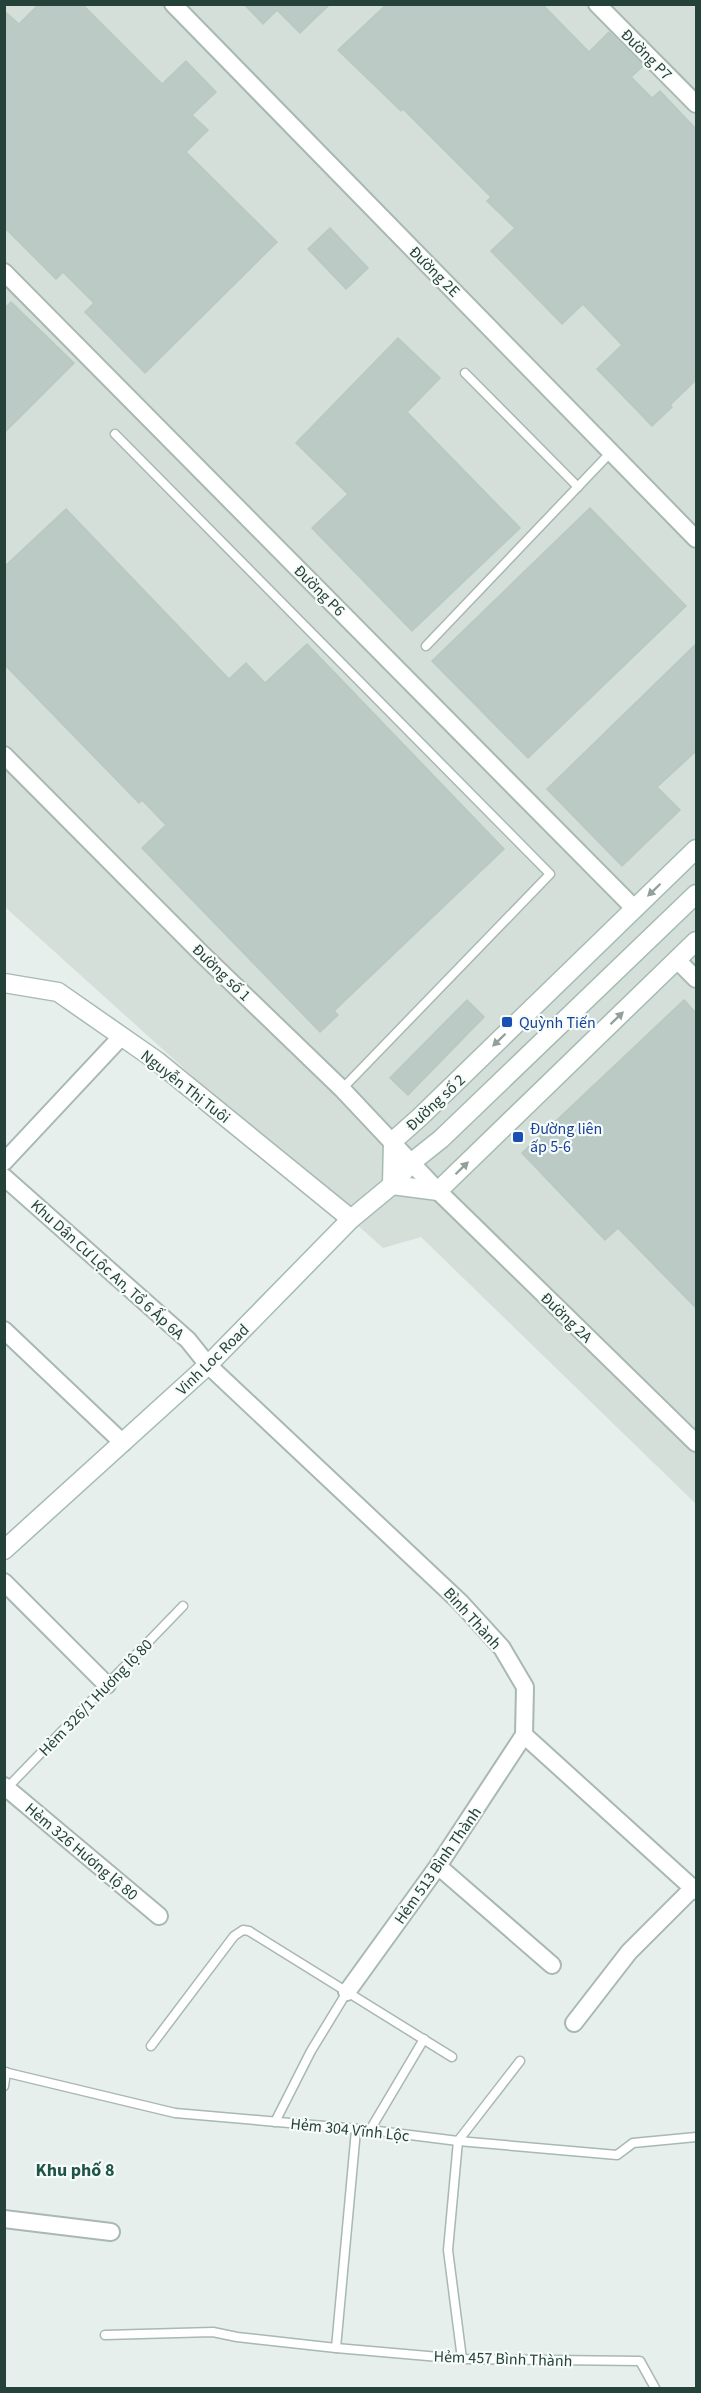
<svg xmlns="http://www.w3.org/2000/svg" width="701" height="2393" font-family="'Source Sans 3',sans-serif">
<rect width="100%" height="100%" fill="#e6efeb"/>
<polygon fill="#d4dfda" points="5,5 696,5 696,1504 421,1237 383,1248 5,907"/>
<g fill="#bbcac4" stroke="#b8c9c2" stroke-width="1.5">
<polygon points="39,4 82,4 162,84 186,61 216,92 192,115 208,130 186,152 277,242 145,373 85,312 94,303 63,272 56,279 4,227 4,11 19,24"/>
<polygon points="244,4 330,4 300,33 277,10 263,24"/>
<polygon points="387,4 542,4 589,52 609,32 643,66 631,77 652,98 660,91 696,129 696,380 670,405 672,407 652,426 597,369 622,345 583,304 562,324 491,251 515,228 487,201 491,197 403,109 401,111 338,50"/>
<polygon points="330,228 368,268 346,289 308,249"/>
<polygon points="11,302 74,363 4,433 4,309"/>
<polygon points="398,338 440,378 407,412 520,528 412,631 312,528 348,494 296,443"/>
<polygon points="590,508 686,606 528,758 432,661"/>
<polygon points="66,509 229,679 246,663 265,683 307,644 504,849 334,1011 338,1015 320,1032 142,848 166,825 142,800 139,803 4,664 4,567"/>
<polygon points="696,644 696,751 657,787 680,810 622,866 547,789"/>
<polygon points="467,1000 484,1017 408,1095 390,1078"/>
<polygon points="684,1000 696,1013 696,1308 618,1228 605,1240 522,1153"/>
</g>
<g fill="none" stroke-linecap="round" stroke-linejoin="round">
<g stroke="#a8b8b2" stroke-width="11">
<g id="service">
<polyline points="465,373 578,487"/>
<polyline points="115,434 550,874 342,1089"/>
<polyline points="426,646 612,451"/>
<polyline points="7,1788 183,1606"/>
<polyline points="151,2046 234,1936 243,1930 249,1931 452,2057"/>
<polyline points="4,2072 175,2113 370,2130 458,2141 617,2155 633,2143 696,2137"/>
<polyline points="4,2086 6,2072"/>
<polyline points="275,2122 311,2051 347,1992"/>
<polyline points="370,2130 424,2039"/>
<polyline points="105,2335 213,2332 237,2337 336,2348 462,2359 640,2361 655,2388"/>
<polyline points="336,2348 356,2130"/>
<polyline points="462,2359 448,2250 458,2141 520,2061"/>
</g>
</g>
<g stroke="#a8b8b2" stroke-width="20">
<g id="minor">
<polyline points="173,4 696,539"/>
<polyline points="597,4 696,104"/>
<polyline points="4,272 635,909"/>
<polyline points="4,755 201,953 342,1089 438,1191 696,1443"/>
<polyline points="677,960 696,979"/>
<polyline points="4,1162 121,1037"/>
<polyline points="4,1177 188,1340 208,1365 460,1602 502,1648 525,1687 524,1735 696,1891"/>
<polyline points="4,1330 123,1443"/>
<polyline points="4,1582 107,1685"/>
<polyline points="4,1786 159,1916"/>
<polyline points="438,1866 552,1965"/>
<polyline points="347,1992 438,1866 524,1735"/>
<polyline points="574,2023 629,1952 693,1888"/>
<polyline points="4,2219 111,2232"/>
</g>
</g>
<g stroke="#a8b8b2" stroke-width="21">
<polyline id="tertiary" points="4,983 58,992 157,1061 351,1219"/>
</g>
<g stroke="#a4bbb3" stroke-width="21">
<g id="secondary">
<polyline points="392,1185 393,1141 420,1117 696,849"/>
<polyline points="392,1185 438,1191 696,941"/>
<polyline points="4,1550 208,1365 351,1219 392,1185 412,1162 441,1139 696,894"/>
</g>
</g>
<use href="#service" stroke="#fff" stroke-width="8"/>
<use href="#minor" stroke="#fff" stroke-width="16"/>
<use href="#tertiary" stroke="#fff" stroke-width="18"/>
<use href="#secondary" stroke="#fff" stroke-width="18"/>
</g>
<defs><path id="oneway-solid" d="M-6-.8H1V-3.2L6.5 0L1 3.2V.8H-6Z" transform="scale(1.5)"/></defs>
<g fill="#92a09c">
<use href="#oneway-solid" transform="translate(654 890) rotate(136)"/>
<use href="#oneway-solid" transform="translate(617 1018) rotate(-44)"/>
<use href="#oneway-solid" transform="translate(499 1040) rotate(136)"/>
<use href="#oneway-solid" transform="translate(462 1168) rotate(-44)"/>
</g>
<g fill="#1a4fb4" stroke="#f7fbf9" stroke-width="2">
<rect x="501" y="1016" width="12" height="12" rx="3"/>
<rect x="512" y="1131" width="12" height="12" rx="3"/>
</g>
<g text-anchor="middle" stroke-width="4.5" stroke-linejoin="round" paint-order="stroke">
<g font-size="16" fill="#24423a" stroke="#f7fbf9">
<text transform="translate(647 54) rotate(45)" y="6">Đường P7</text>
<text transform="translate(435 271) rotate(45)" y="6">Đường 2E</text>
<text transform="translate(320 590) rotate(45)" y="6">Đường P6</text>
<text transform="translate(222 972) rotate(44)" y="6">Đường số 1</text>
<text transform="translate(186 1086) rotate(38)" y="6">Nguyễn Thị Tuôi</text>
<text transform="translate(435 1102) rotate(-43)" y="6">Đường số 2</text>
<text transform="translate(108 1269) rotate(42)" y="6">Khu Dân Cư Lộc An, Tổ 6 Ấp 6A</text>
<text transform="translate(567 1317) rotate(44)" y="6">Đường 2A</text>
<text transform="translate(212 1359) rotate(-44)" y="6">Vinh Loc Road</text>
<text transform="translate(473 1618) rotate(48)" y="6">Bình Thành</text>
<text transform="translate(95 1697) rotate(-46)" y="6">Hẻm 326/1 Hương lộ 80</text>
<text transform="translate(82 1851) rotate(40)" y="6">Hẻm 326 Hương lộ 80</text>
<text transform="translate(437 1865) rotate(-55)" y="6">Hẻm 513 Bình Thành</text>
<text transform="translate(350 2129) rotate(6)" y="6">Hẻm 304 Vĩnh Lộc</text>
<text transform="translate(503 2358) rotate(2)" y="6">Hẻm 457 Bình Thành</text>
</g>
<g font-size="16" fill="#164399" stroke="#f7fbf9" text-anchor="start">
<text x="519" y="1028">Quỳnh Tiến</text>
<text x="530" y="1134">Đường liên<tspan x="530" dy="18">ấp 5-6</tspan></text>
</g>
<g font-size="18" font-weight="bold" fill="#1f5548" stroke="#f7fbf9">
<text x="75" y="2176">Khu phố 8</text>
</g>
</g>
<rect width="701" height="2393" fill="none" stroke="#24423a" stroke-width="12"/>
</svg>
